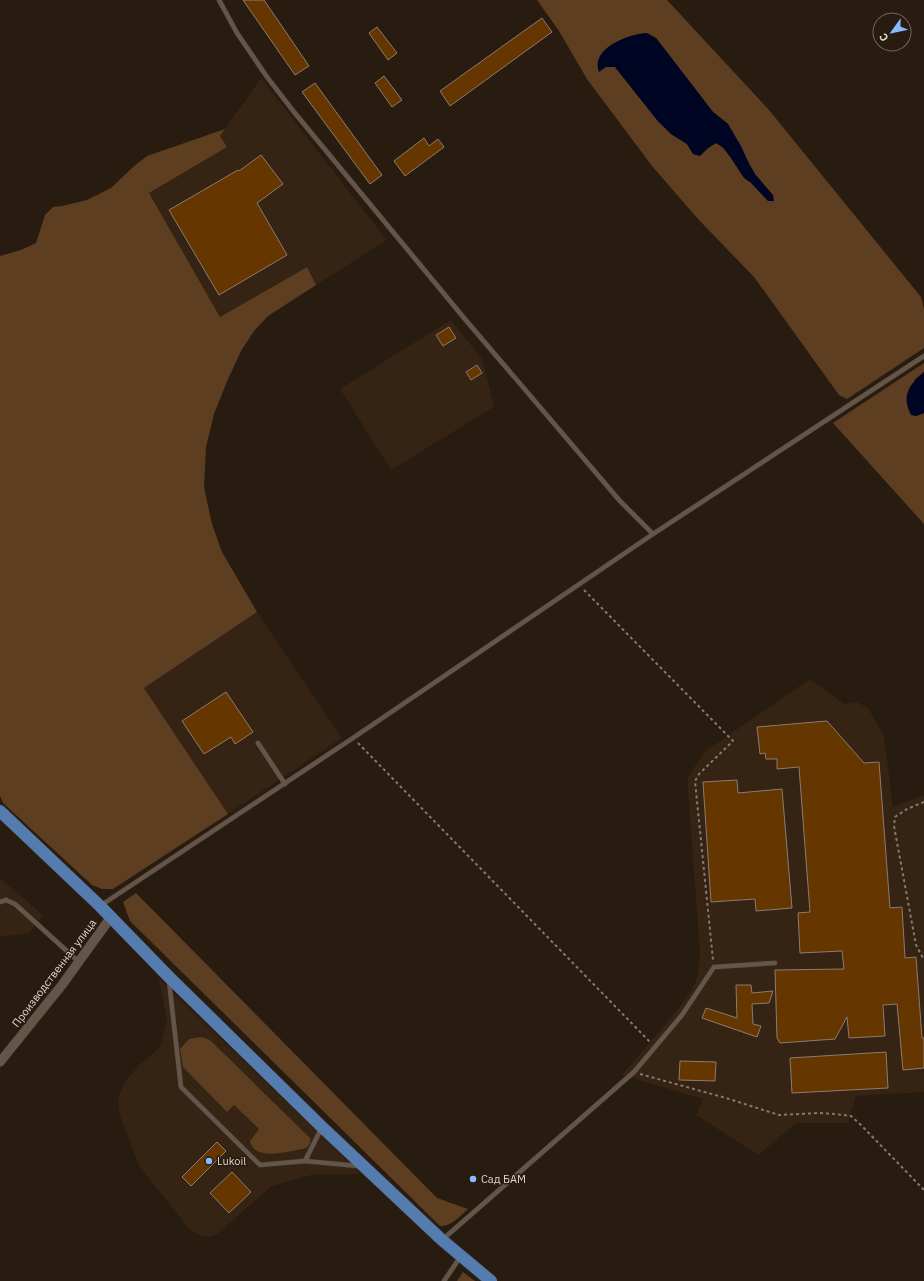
<svg xmlns="http://www.w3.org/2000/svg" width="924" height="1281" font-family="'IBM Plex Sans',sans-serif">
<rect width="100%" height="100%" fill="#281b10"/>
<g fill="#352313">
<polygon points="261,78 387,240 316,285 307,267 220,317 149,193 227,147 220,136"/>
<polygon points="451,320 482,359 494,407 391,470 340,389"/>
<polygon points="257,612 342,738 228,814 144,688"/>
<polygon points="810,679 844,704 857,702 868,708 884,736 893,807 924,795 924,1092 856,1096 848,1123 796,1123 758,1155 696,1115 703,1099 622,1075 652,1040 678,1009 693,988 698,974 700,953 688,790 688,777 704,752"/>
<polygon points="0,878 43,915 29,933 0,937"/>
<polygon points="159,979 361,1174 315,1174 272,1186 217,1234 210,1237 202,1236 190,1230 139,1166 120,1116 118,1103 120,1093 125,1082 139,1065 160,1047 167,1021"/>
</g>
<g fill="#5e3e21" fill-rule="evenodd">
<path d="M537,0H667L769,110L921,297L924,309V348L847,399L839,395L754,277L698,219L652,166L587,79L559,31ZM656,38L713,112L728,124L755,174L750,182C736,173 733,153 716,143L708,148L700,155L693,154L687,144L671,134L657,120L615,67H606Z"/>
<polygon points="225,129 220,136 227,147 149,193 220,317 307,267 316,285 268,316 254,331 241,351 228,379 214,414 206,447 204,487 212,524 222,552 257,612 144,688 228,814 113,889 102,889 92,885 3,803 0,796 0,256 21,250 36,243 45,215 53,207 62,206 87,200 111,188 133,167 147,156"/>
<polygon points="924,363 924,372 914,380 916,416 924,413 924,524 833,423"/>
<path d="M136,893L437,1198L468,1209C460,1216 451,1227 440,1226L130,921L123,902Z"/>
<path d="M201,1037L205,1038L211,1041L310,1138C311,1144 309,1146 303,1149C289,1151 254,1162 250,1141L259,1129L234,1105L227,1112L183,1067L180,1049L189,1039Z"/>
<polygon points="463,1272 475,1281 457,1281"/>
</g>
<g fill="#000524">
<path d="M647,33L656,38L713,112L728,124L741,146L749,164L755,174L773,195L774,201H768L750,182L744,178L736,165L723,147L716,143L708,148L700,156L693,154L687,144L671,134L657,120L615,67H606L599,72C590,48 629,34 647,33Z"/>
<path d="M924,372V413L916,416L911,415C901,395 909,385 924,372Z"/>
</g>
<g fill="#653600" stroke="#8c7c6f">
<polygon points="243,0 264,0 309,66 295,75"/>
<polygon points="542,18 552,32 450,106 440,91"/>
<polygon points="377,27 397,53 388,60 369,33"/>
<polygon points="384,76 402,100 392,107 375,83"/>
<polygon points="315,83 382,175 370,184 302,92"/>
<polygon points="424,138 429,146 438,139 444,147 405,176 394,161"/>
<polygon points="261,155 283,184 257,203 287,255 219,295 169,210 238,170 239,171"/>
<polygon points="449,327 456,338 443,346 436,335"/>
<polygon points="477,365 482,373 471,380 466,372"/>
<polygon points="226,692 253,732 235,744 231,737 204,754 182,721"/>
<polygon points="827,721 864,763 879,762 890,908 902,907 905,958 916,957 922,1038 924,1038 924,1068 903,1070 897,1004 883,1005 885,1036 849,1038 847,1017 835,1039 780,1043 777,1038 775,970 844,969 842,951 800,953 798,913 810,912 799,767 777,769 777,759 766,759 765,753 760,754 757,727"/>
<polygon points="737,780 738,793 782,789 792,908 756,911 755,899 711,902 703,782"/>
<polygon points="736,985 751,985 752,993 773,991 769,1003 752,1004 753,1024 761,1026 757,1037 702,1018 706,1008 737,1018"/>
<polygon points="886,1052 888,1088 792,1093 790,1058"/>
<polygon points="680,1061 716,1062 715,1081 679,1080"/>
<polygon points="217,1142 226,1151 191,1186 182,1177"/>
<polygon points="232,1172 251,1192 229,1213 210,1193"/>
</g>
<g fill="none" stroke-linecap="round" stroke-linejoin="round">
<g stroke="#3e342e" stroke-width="5.5">
<g id="lane">
<polyline points="219,0 237,33 267,77 294,112 464,318 620,501 653,534"/>
<polyline points="258,743 285,784"/>
<polyline points="0,902 6,900 15,904 79,962"/>
<polyline points="100,906 353,738 653,534 924,356"/>
<polyline points="169,981 181,1087 260,1165 305,1161 358,1166"/>
<polyline points="305,1161 322,1127"/>
<polyline points="442,1240 634,1072 682,1015 714,967 775,963"/>
<polyline points="444,1281 461,1256"/>
</g>
</g>
<g stroke="#3e342e" stroke-width="10">
<polyline id="street" points="0,1062 62,985 111,917"/>
</g>
<g stroke="#3e342e" stroke-width="13">
<polyline id="primary" points="0,811 100,906 169,977 322,1127 442,1240 491,1281"/>
</g>
<g stroke="#857a71" stroke-width="2" stroke-dasharray="3 3" stroke-linecap="butt">
<polyline points="584,590 733,741 699,774 695,781 713,960"/>
<polyline points="358,743 650,1042"/>
<polyline points="924,802 907,809 895,817 894,826 916,945 924,960"/>
<polyline points="640,1074 726,1098 779,1115 819,1113 835,1114 851,1116 861,1125 924,1190"/>
</g>
<use href="#lane" stroke="#645548" stroke-width="4.5"/>
<use href="#street" stroke="#645548" stroke-width="9"/>
<use href="#primary" stroke="#557caf" stroke-width="12"/>
</g>
<g fill="#88bafc" stroke="#281b10" stroke-width="1.5">
<circle cx="209" cy="1161" r="4"/>
<circle cx="473" cy="1179" r="4"/>
</g>
<g text-anchor="middle" stroke-width="3" stroke-linejoin="round" paint-order="stroke">
<g font-size="11" fill="#dfd6cf" stroke="#281b10">
<text transform="translate(54 973) rotate(-53)" y="4">Производственная улица</text>
</g>
<g font-size="11" fill="#dfd6cf" stroke="#281b10" text-anchor="start">
<text x="217" y="1165">Lukoil</text>
<text x="481" y="1183">Сад БАМ</text>
</g>
</g>
<g transform="translate(892 32) rotate(237)"><circle r="19" fill="#281b10" stroke="#71665c"/>
<path d="M0-3L7 15L0 10L-7 15Z" fill="#88bafc"/>
<text y="-6" font-size="11" font-weight="bold" text-anchor="middle" fill="#dfd6cf">С</text>
</g>
</svg>
